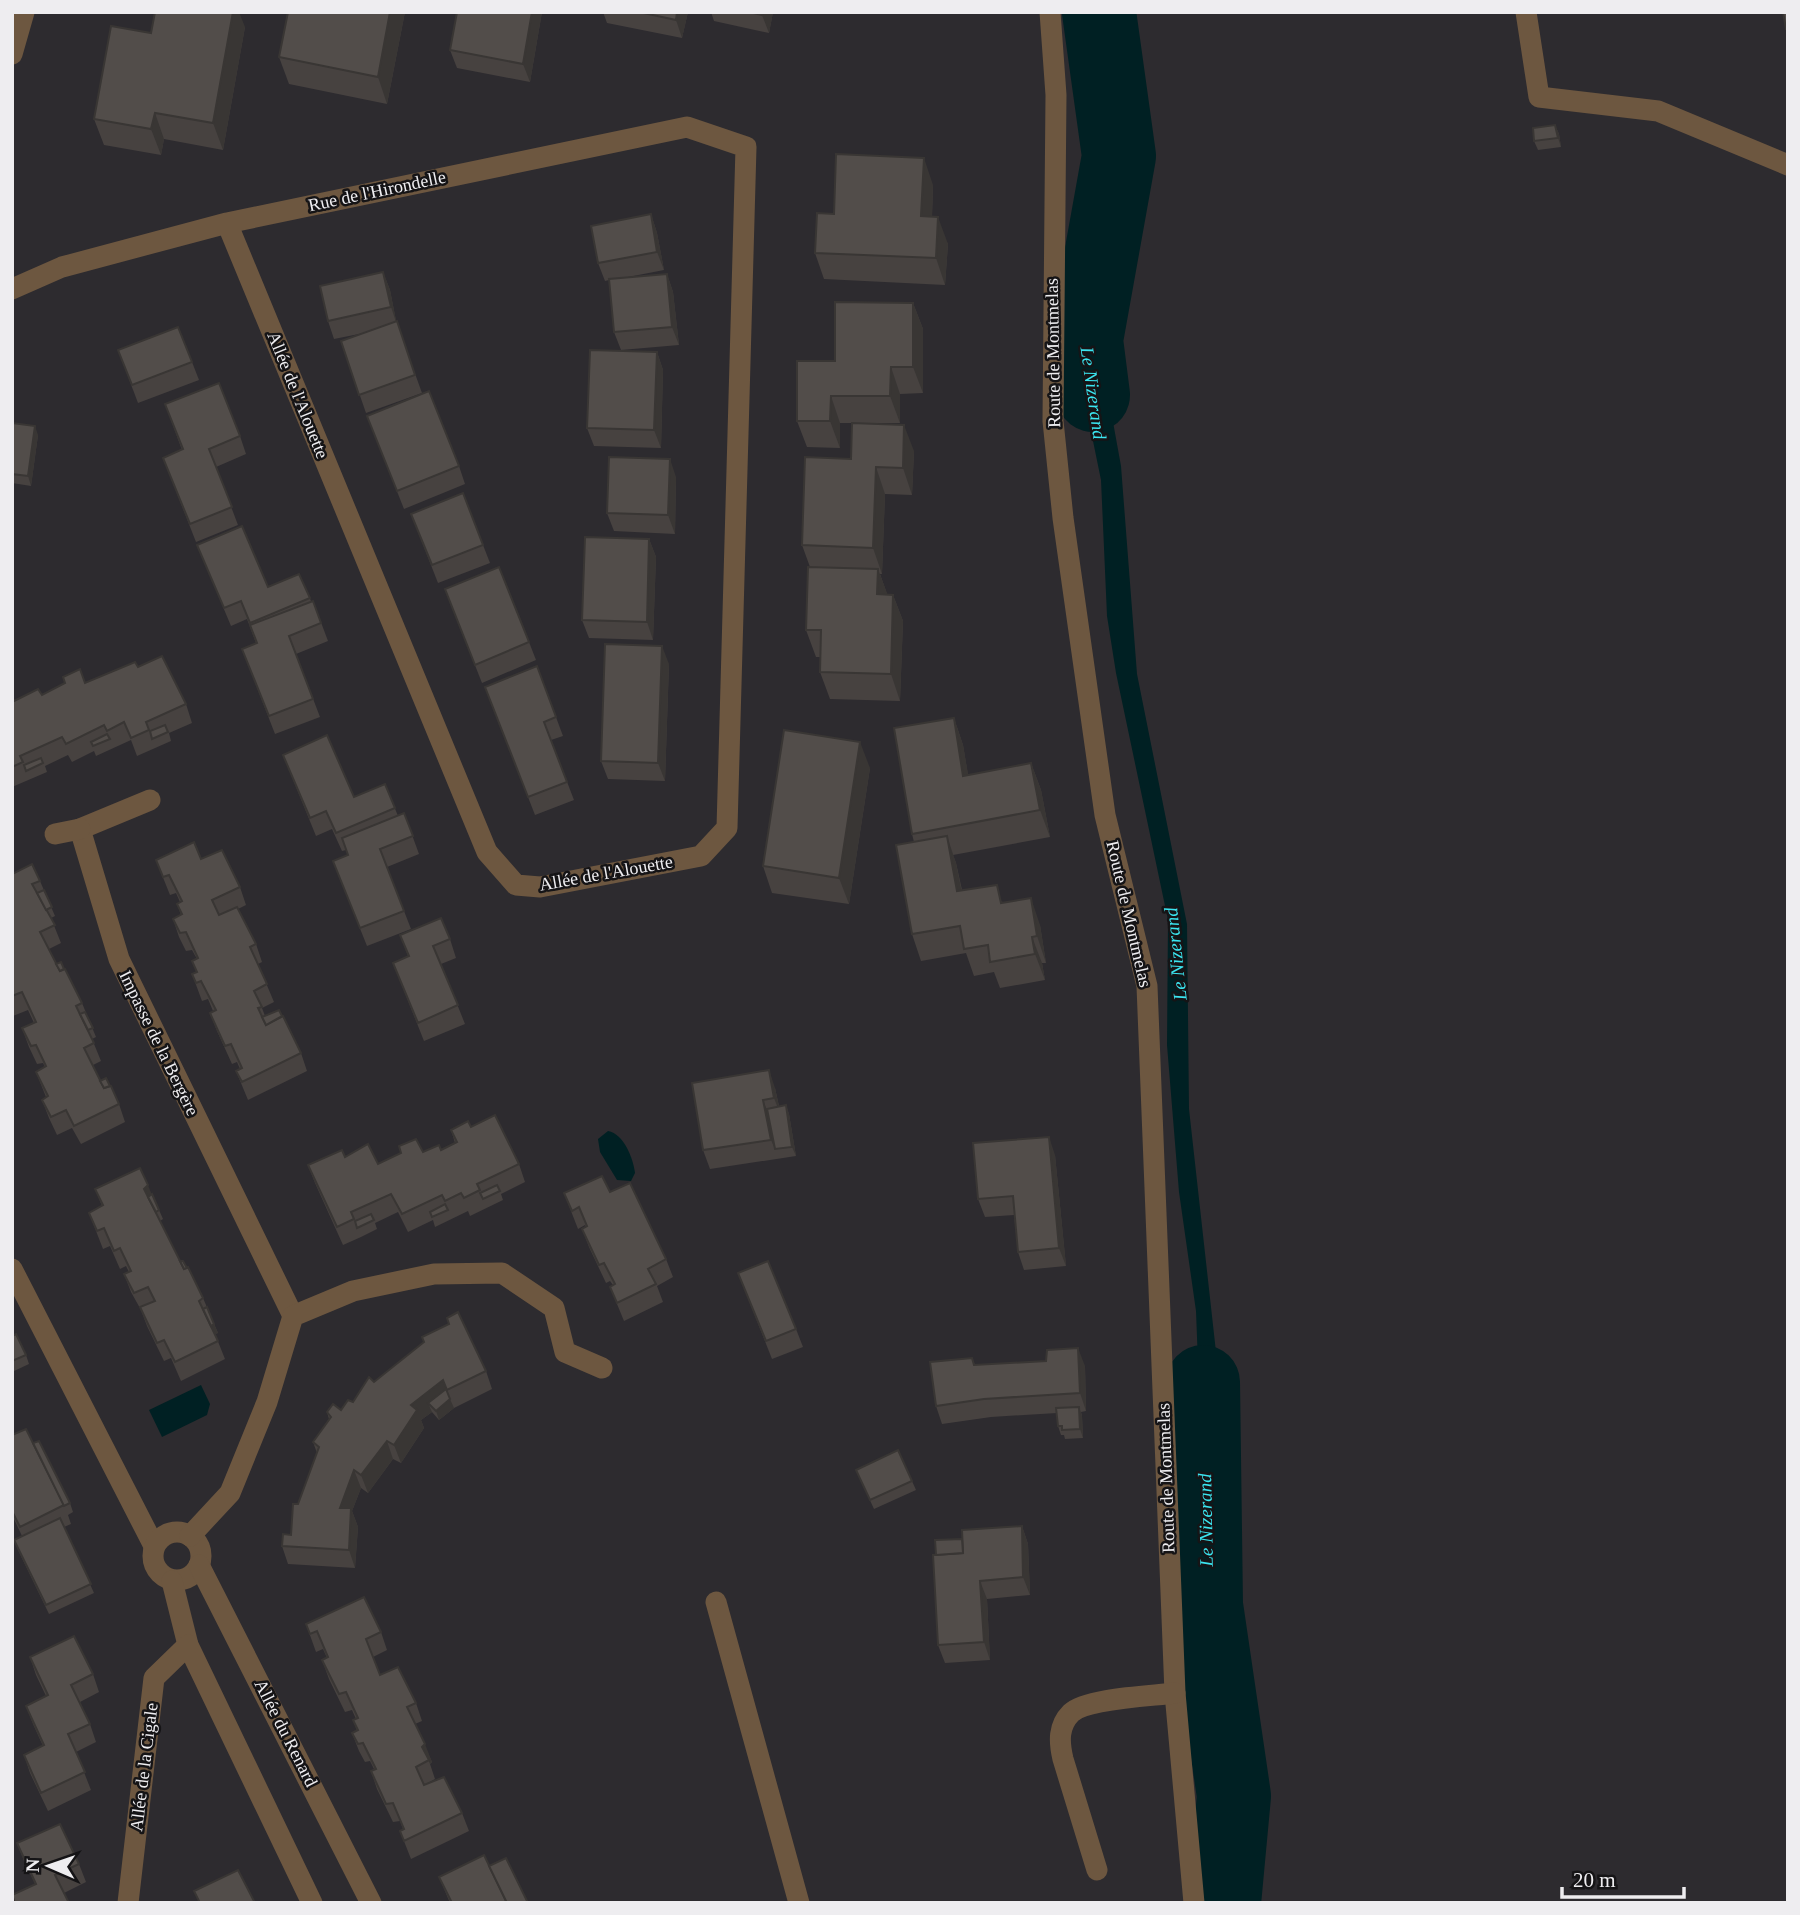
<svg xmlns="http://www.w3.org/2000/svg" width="1800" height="1915" font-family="Georgia,serif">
<rect width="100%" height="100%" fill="#2d2b2f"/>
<g fill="#002023">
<polygon points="1091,12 1115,12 1126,80 1129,157 1095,239 1093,263 1095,323 1121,466 1137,674 1187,924 1189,1109 1218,1370 1217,1424 1203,1488 1207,1593 1222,1718 1242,1761 1248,1796 1233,1903 1212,1903 1210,1883 1222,1833 1225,1800 1198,1708 1195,1688 1186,1497 1196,1440 1199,1390 1196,1311 1179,1192 1167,1045 1168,920 1116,673 1107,616 1101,480 1076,358 1079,222 1104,165 1107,150 1101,70"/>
<path d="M608,1131C624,1134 633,1158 635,1173L631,1181L617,1180L600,1152L598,1139Z"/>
<polygon points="201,1385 210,1404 207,1415 162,1437 149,1410"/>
</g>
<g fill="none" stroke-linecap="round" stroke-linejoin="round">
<g stroke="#002023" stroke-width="74">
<polyline points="1093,395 1086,340 1119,156 1099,12"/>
<polyline points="1203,1382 1206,1605 1234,1796 1224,1903"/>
</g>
<g stroke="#6d5740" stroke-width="21">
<polyline points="1050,12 1056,95 1053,421 1063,518 1105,815 1147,986 1175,1693 1194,1903"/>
<polyline points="1526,12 1539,97 1658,111 1788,165"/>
<polyline points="12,54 24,12"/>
<polyline points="12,289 62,267 227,223 687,127 746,147 727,828 701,856 540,887 516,885 487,852 227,223"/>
<polyline points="150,800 80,829 119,959 293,1316"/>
<polyline points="55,834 80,829"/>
<polyline points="12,1269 154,1546"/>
<circle cx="177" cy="1556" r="24"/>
<polyline points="190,1536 230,1493 267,1402 293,1316 353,1291 434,1274 502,1273 554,1308 565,1352 602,1368"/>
<polyline points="199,1565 371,1903"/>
<polyline points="172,1581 188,1645 312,1903"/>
<polyline points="716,1602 799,1903"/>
<path d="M1097,1870L1063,1759C1059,1742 1058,1726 1071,1713C1086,1698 1153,1696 1175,1693"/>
<polyline points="128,1903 154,1678 188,1645"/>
</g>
</g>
<g fill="#474240">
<polygon points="405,12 387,104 289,84 279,57"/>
<polygon points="457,12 542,12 530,82 457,68 450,50"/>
<polygon points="603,12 688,12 682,38 607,23"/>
<polygon points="711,12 773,12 769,33 714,21"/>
<polygon points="245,27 223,150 164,139 161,155 104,145 94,119 151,33"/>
<polygon points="1555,125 1559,134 1561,147 1538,150 1534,141"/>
<polygon points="933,185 932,217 948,244 945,285 824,279 815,253 834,214"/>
<polygon points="651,214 657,233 664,270 623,278 667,274 673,292 679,345 621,350 614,332 609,280 605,281 598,263"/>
<polygon points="383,272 390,290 396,321 422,393 366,413 341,341 364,333 334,339 328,321"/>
<polygon points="913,303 923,329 923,393 900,394 900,423 840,423 840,448 807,447 797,421 835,361"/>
<polygon points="118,350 192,362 199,380 138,403"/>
<polygon points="657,352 663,370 661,448 594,446 587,428"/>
<polygon points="165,404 240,436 246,454 216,467 238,525 196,542 163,458 182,450"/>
<polygon points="367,416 459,466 465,484 404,509"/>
<polygon points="12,423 38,435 31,486 12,483"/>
<polygon points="914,451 912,495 885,494 882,574 880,574 887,594 893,595 903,621 900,701 830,699 820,672 821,657 816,657 806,630 810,567 802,545 851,459"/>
<polygon points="676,477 675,534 614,531 607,513"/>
<polygon points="411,514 483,545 490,563 438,583"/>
<polygon points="649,539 656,557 653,640 589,638 582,620"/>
<polygon points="197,545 268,587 299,574 311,601 313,601 328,641 296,654 320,717 275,734 242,649 256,643 247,619 231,626"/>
<polygon points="452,607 529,642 536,660 482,683"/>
<polygon points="669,664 665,781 608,779 601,761"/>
<polygon points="537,666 563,736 551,740 574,800 535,815 485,687"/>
<polygon points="138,667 186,704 192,723 169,733 171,741 137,756 131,740 96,756 94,751 72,762 68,755 45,766 47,772 12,787 12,696 14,701 42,695"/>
<polygon points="954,718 963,745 968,775 1031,763 1041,790 1050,837 953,855 956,863 962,890 1003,902 1040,925 1046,963 1042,963 1045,980 1000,988 994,972 974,976 966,953 921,961 912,934 914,842 912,834"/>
<polygon points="283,755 354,797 385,784 398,816 404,813 419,854 387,867 411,929 367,946 333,861 348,855 346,850 342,851 332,829 316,836"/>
<polygon points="870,768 849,904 772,893 763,866"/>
<polygon points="201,859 240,887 246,905 238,909 256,944 262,962 258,964 274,1002 262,1008 265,1016 301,1053 307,1071 248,1100 236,1071 240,1069 237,1062 232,1064 217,1031 210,1013 213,1011 208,999 202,1001 192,974 197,973 192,961 197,959 192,950 186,951 179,937 173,919 181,915 177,904 180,902 176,893 170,895 156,860"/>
<polygon points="12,874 40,881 55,916 51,918 61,943 49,949 56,964 82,1003 96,1037 92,1039 101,1061 93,1065 100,1081 119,1104 125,1122 81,1144 72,1128 57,1135 49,1118 42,1100 46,1097 36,1072 45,1067 43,1063 37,1064 29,1047 22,1028 34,1023 28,1010 13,1016 12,1014"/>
<polygon points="400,935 450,939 456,958 441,964 465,1024 424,1041 393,963 408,956"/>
<polygon points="775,1088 779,1106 786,1105 789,1114 796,1156 710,1169 703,1150"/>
<polygon points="471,1127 519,1164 525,1182 501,1194 503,1200 470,1216 468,1211 435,1227 433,1220 408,1232 398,1212 375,1223 377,1229 361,1237 360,1236 361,1237 343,1245 315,1183 308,1165 345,1157 378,1164 423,1152 441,1150 455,1143 451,1130"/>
<polygon points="1055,1155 1066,1266 1024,1270 1018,1252 1014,1215 985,1217 978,1199"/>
<polygon points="95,1189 152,1194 163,1219 160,1221 180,1261 203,1298 218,1333 215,1334 225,1359 181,1381 171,1358 164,1361 147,1326 141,1310 131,1292 124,1274 129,1272 126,1266 120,1269 110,1246 103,1249 89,1213 102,1206"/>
<polygon points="610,1192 666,1259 673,1277 657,1286 663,1302 624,1321 610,1287 613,1285 610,1281 606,1283 589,1247 582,1229 586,1227 585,1225 578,1229 564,1193"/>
<polygon points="738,1273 796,1329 803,1347 772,1359"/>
<polygon points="12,1336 26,1355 29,1364 12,1372"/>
<polygon points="422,1337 486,1371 492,1389 454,1408 439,1420 432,1412 421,1420 424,1428 401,1463 393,1459 368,1493 361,1488 352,1511 358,1527 355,1568 288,1564 282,1546 291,1535 298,1504 317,1453 313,1442 329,1419 327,1412 341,1410 353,1402 374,1382 424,1343"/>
<polygon points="972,1358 975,1365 1085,1366 1086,1411 1081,1412 1082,1416 1083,1438 1065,1439 1064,1435 1061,1435 1058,1426 1057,1413 991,1417 942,1424 936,1406"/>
<polygon points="12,1435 33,1443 70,1503 73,1512 68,1515 71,1524 64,1527 94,1593 49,1614 18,1550 14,1540 22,1536 12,1515"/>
<polygon points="856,1470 912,1481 916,1490 874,1509"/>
<polygon points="1022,1526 1028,1544 1030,1595 987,1599 990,1660 945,1663 938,1645 936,1555 962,1539"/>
<polygon points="306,1624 381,1632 387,1650 373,1657 380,1675 416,1703 422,1721 415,1724 432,1762 430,1764 435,1779 424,1785 462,1813 469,1831 411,1859 400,1831 403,1829 400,1821 393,1822 377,1789 371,1771 374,1769 370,1761 365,1762 359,1751 352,1733 357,1731 353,1720 356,1719 352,1710 345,1712 329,1679 322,1660 327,1658 323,1649 316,1652"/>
<polygon points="30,1657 93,1674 99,1692 80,1702 90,1724 96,1742 76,1752 91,1790 48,1811 30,1773 24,1755 43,1746 33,1724 26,1706 46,1696 36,1675"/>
<polygon points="17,1843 79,1864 86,1882 64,1893 69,1903 15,1903 12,1896 35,1884 24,1861"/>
<polygon points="489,1866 528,1903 450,1903 439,1877"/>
</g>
<g fill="#393634">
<polygon points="233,12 239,12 245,27 223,150 213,123"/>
<polygon points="390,12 405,12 387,104 378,77"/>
<polygon points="532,12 542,12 530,82 523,64"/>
<polygon points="677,12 688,12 682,38 676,20"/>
<polygon points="763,12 773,12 769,33 762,15"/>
<polygon points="155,113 164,139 161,155 151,129"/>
<polygon points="1555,125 1559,134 1561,147 1558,138"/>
<polygon points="924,158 933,185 931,243 921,216"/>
<polygon points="651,214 657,233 664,270 657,252"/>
<polygon points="938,217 948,244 945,285 936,258"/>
<polygon points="383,272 390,290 397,325 391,307"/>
<polygon points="667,274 673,292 679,345 672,327"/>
<polygon points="913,303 923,329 923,393 913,367"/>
<polygon points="657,352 663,370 661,448 654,430"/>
<polygon points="891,367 900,394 900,423 890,396"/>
<polygon points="831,396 840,423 840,448 830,421"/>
<polygon points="904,425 914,451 912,495 903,468"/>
<polygon points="35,426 38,435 31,486 28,476"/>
<polygon points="670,459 676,477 675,534 668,515"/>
<polygon points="876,467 885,494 882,574 873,548"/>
<polygon points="649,539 656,557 653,640 647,622"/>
<polygon points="878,569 888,596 877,594"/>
<polygon points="893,595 903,621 900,701 891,674"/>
<polygon points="662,646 669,664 665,781 658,763"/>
<polygon points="954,718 963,745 973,802 963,776"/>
<polygon points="860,742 870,768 849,904 839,878"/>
<polygon points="1031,763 1041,790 1050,837 1040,810"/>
<polygon points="947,836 956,863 967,918 957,891"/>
<polygon points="1031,898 1040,925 1046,963 1037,936"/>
<polygon points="1032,937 1042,963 1045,980 1035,954"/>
<polygon points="769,1070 775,1088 781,1116 774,1098"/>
<polygon points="763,1100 770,1118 775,1149 771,1140"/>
<polygon points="786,1105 789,1114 796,1156 792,1147"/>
<polygon points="1049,1137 1055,1155 1066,1266 1059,1248"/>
<polygon points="148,1185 155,1203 151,1206 144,1189"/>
<polygon points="214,1324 218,1333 213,1335 210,1326"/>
<polygon points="1078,1348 1085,1366 1086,1411 1080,1393"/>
<polygon points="443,1380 449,1398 428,1403 432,1412 421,1420 424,1428 401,1463 394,1445 411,1405"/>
<polygon points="450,1399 454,1408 439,1420 436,1411"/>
<polygon points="1079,1407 1082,1416 1083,1438 1080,1429"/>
<polygon points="387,1441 393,1459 368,1493 361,1475"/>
<polygon points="354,1470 361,1488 352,1511 358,1527 355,1568 349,1550 340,1508"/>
<polygon points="1022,1526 1028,1544 1030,1595 1023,1577"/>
<polygon points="980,1581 987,1599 990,1660 984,1642"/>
<polygon points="425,1744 432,1762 430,1764 422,1747"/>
</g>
<g fill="#524d4a" stroke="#393634" stroke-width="2">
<polygon points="155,12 233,12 213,123 155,113 151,129 94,119 111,26 151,33"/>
<polygon points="288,12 390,12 378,77 279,57"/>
<polygon points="457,12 532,12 523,64 450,50"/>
<polygon points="639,12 677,12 676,20"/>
<polygon points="749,12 763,12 762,15"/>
<polygon points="1783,12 1788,12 1788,29 1786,29"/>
<polygon points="1555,125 1558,138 1534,141 1533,128"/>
<polygon points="836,154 924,158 921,216 938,217 936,258 815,253 817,213 834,214"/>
<polygon points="651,214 657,252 598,263 591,226"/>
<polygon points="383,272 391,307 328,321 320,286"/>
<polygon points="667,274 672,327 614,332 609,279"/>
<polygon points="835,302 913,303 913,367 891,367 890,396 831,396 830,421 797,421 797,361 835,361"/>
<polygon points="397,321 415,375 359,395 341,341"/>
<polygon points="178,327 192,362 132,385 118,350"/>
<polygon points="590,350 657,352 654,430 587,428"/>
<polygon points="219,383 240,436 209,449 232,507 190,524 163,458 183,449 165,404"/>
<polygon points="429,391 459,466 397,491 367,416"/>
<polygon points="12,423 35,426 28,476 12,474"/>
<polygon points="852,423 904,425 903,468 876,467 873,548 802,545 805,457 851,459"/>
<polygon points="609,457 670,459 668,515 607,513"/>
<polygon points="463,493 483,545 432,565 411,514"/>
<polygon points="242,526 268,587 299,574 310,598 250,623 241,601 224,608 197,545"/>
<polygon points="585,537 649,539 647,622 582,620"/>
<polygon points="499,567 529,642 475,665 445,589"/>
<polygon points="808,567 878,569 877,594 893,595 891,674 820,672 821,630 806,630"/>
<polygon points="313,601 321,623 289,636 313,699 269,716 242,649 257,643 250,625"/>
<polygon points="605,644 662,646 658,763 601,761"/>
<polygon points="162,656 186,704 146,722 149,730 131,738 124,722 107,731 104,725 66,744 62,737 20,756 23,762 12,767 12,696 14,701 38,689 42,695 65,683 63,677 80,669 85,683 135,662 138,667"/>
<polygon points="537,666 556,717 544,722 567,782 528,797 485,687"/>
<polygon points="954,718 963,776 1031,763 1040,810 912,834 894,728"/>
<polygon points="165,725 168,732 152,739 150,731"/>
<polygon points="784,730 860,742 839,878 763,866"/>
<polygon points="107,734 110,739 93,746 91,742"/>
<polygon points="327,735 354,797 385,784 395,808 336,833 326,811 310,818 283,755"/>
<polygon points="41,758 43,763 26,771 24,765"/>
<polygon points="404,813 413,836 380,849 404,911 360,928 333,861 348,855 342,838"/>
<polygon points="947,836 957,891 997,885 1001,903 1031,898 1037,936 1032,937 1035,954 990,962 988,945 964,949 960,926 912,934 896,845"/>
<polygon points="194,842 201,859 222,850 240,887 212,900 219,915 237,907 256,944 250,947 267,984 254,991 262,1007 258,1008 266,1025 283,1016 301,1053 242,1082 236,1071 242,1068 231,1044 225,1046 210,1013 216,1010 201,981 196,983 192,974 197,972 192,961 198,958 186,932 180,933 173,919 182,914 177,904 182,901 169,875 163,877 156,860"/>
<polygon points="32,864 40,881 32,884 55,925 40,932 60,971 65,969 82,1003 76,1006 94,1043 84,1048 104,1088 111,1086 119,1104 74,1126 66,1110 51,1117 42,1100 48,1096 36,1072 46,1066 36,1045 31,1046 22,1028 36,1022 22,992 12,996 12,874"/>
<polygon points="44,890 52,907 46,910 37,893"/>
<polygon points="441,918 450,939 433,946 458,1005 418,1023 393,963 409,956 400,935"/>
<polygon points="61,962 64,969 60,971 56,964"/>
<polygon points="279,1010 282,1016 266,1025 262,1017"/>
<polygon points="85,1012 93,1028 88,1030 80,1014"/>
<polygon points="769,1070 774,1098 763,1100 771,1140 703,1150 692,1083"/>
<polygon points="106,1078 110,1086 104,1088 100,1081"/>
<polygon points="786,1105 792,1147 775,1149 767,1109"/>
<polygon points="495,1115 519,1164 477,1184 480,1190 464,1198 461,1193 445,1201 442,1195 402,1214 391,1194 351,1212 354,1219 337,1227 308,1165 342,1150 345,1157 368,1144 378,1164 401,1153 399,1146 416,1139 423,1152 439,1145 441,1150 457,1142 451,1130 468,1121 471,1127"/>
<polygon points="1049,1137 1059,1248 1018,1252 1013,1196 978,1199 973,1143"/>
<polygon points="140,1168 148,1185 144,1189 184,1269 188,1267 203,1298 199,1301 218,1341 175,1362 164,1340 157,1343 140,1307 155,1301 148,1287 134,1293 124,1274 131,1271 120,1248 114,1251 104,1228 97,1231 89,1213 103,1205 95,1189"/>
<polygon points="602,1176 610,1192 630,1183 666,1259 648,1269 656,1284 617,1303 610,1287 615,1284 604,1263 599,1265 582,1229 587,1226 579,1207 572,1211 564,1193"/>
<polygon points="497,1185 500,1191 483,1199 480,1193"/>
<polygon points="152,1194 159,1210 156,1212 148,1197"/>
<polygon points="445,1204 448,1210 432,1217 430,1212"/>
<polygon points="371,1214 374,1220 357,1228 355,1221"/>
<polygon points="180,1261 183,1261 187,1268 184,1269"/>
<polygon points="768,1261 796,1329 766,1341 738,1273"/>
<polygon points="207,1307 214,1324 211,1326 203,1309"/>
<polygon points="458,1312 486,1371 447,1390 443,1380 411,1405 417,1410 394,1445 387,1441 361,1475 354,1470 340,1508 351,1508 349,1550 282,1546 283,1534 291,1535 293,1504 298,1504 319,1447 313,1442 331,1417 327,1412 333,1404 341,1410 348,1400 353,1402 369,1377 374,1382 424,1342 422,1337 449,1324 447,1318"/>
<polygon points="16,1334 26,1355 12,1361 12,1336"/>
<polygon points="1078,1348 1080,1393 984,1399 936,1406 930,1362 972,1358 974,1365 1046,1361 1047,1350"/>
<polygon points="446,1389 450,1399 436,1411 428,1403"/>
<polygon points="1079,1407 1080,1429 1062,1430 1062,1426 1058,1426 1056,1408"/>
<polygon points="26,1429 64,1505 20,1527 12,1511 12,1435"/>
<polygon points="39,1441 70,1503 64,1506 33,1443"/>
<polygon points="898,1450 912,1481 870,1500 856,1470"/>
<polygon points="60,1518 91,1584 46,1605 14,1540"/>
<polygon points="1022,1526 1023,1577 980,1581 984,1642 938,1645 933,1555 963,1553 962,1530"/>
<polygon points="962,1539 963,1553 936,1555 935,1540"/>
<polygon points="364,1597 381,1632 366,1639 380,1675 398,1667 416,1703 407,1707 425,1744 422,1747 429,1760 416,1767 424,1785 444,1777 462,1813 404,1841 400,1831 404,1829 393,1803 386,1804 371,1771 376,1769 363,1743 358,1744 352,1733 358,1730 353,1720 358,1718 346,1692 339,1694 322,1660 328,1657 317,1631 310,1634 306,1624"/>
<polygon points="74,1636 93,1674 71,1685 90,1724 68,1734 85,1772 41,1793 24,1755 44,1745 26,1706 48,1695 30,1657"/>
<polygon points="60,1824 79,1864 55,1875 69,1903 15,1903 12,1895 36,1884 17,1843"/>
<polygon points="484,1855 507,1903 452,1903 439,1877"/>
<polygon points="506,1858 528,1903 507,1903 489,1866"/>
<polygon points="238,1870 255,1903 200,1903 194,1891"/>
</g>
<g text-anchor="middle" stroke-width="5" stroke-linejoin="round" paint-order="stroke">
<g font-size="18" fill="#eeedf0" stroke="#151416">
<text transform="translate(377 191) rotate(-12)" y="6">Rue de l'Hirondelle</text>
<text transform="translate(1053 353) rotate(-91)" y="6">Route de Montmelas</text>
<text transform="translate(298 395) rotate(68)" y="6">Allée de l'Alouette</text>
<text transform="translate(606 873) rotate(-10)" y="6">Allée de l'Alouette</text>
<text transform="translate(1129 914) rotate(77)" y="6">Route de Montmelas</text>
<text transform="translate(159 1043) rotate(64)" y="6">Impasse de la Bergère</text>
<text transform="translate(1166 1478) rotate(-92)" y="6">Route de Montmelas</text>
<text transform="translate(286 1733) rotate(63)" y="6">Allée du Renard</text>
<text transform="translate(144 1767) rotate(-83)" y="6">Allée de la Cigale</text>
</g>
<g font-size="19" font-style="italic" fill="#3be5f0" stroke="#151416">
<text transform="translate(1094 393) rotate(82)" y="7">Le Nizerand</text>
<text transform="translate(1175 954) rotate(-96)" y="7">Le Nizerand</text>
<text transform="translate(1205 1520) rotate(-91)" y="7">Le Nizerand</text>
</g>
</g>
<rect width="1800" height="1915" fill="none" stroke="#eeedf0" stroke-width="28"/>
<g transform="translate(49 1866) rotate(272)" stroke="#151416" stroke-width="5" paint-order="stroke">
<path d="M0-5L12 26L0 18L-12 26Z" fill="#eeedf0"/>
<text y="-10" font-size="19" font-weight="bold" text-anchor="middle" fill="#eeedf0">N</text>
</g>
<path d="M1562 1887v10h122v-10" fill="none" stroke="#eeedf0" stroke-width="3.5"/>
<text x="1573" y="1887" font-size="21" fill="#eeedf0" stroke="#151416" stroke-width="5" paint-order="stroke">20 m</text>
</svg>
